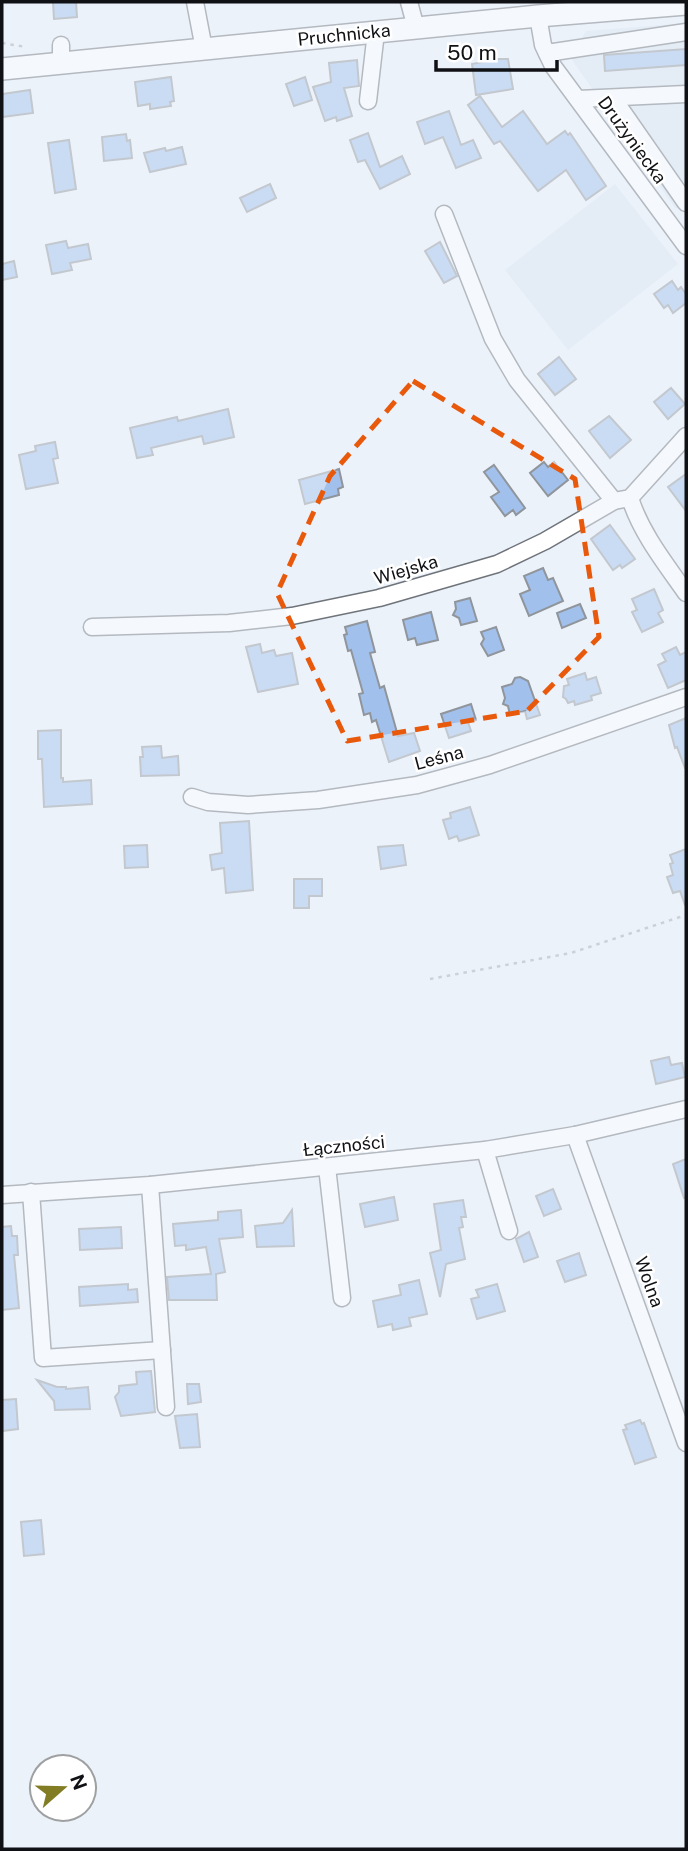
<svg xmlns="http://www.w3.org/2000/svg" width="688" height="1851" font-family="'Public Sans',sans-serif">
<rect width="100%" height="100%" fill="#ecf2fa"/>
<g fill="#dae4f1">
<polygon points="686,23 686,209 675,208 570,57 586,31"/>
<polygon points="615,184 678,264 568,350 505,270"/>
</g>
<g fill="#a1c1ec" stroke="#90959c" stroke-width="2">
<polygon points="53,2 76,2 77,17 54,19"/>
<polygon points="686,49 686,65 605,71 604,55"/>
<polygon points="498,59 508,59 513,89 476,95 472,64"/>
<polygon points="357,60 359,86 344,88 352,116 337,121 336,117 325,121 313,87 331,82 329,63"/>
<polygon points="171,77 174,101 170,102 171,106 150,109 150,104 138,106 135,82"/>
<polygon points="305,77 312,100 294,106 286,84"/>
<polygon points="30,90 33,113 2,117 2,94"/>
<polygon points="480,96 502,127 523,111 547,144 565,131 568,135 570,133 606,186 586,200 566,170 538,191 500,141 494,144 468,105"/>
<polygon points="449,111 461,145 473,140 481,158 456,168 443,137 425,144 417,122"/>
<polygon points="368,133 380,167 402,156 410,174 380,189 365,160 358,162 350,140"/>
<polygon points="126,134 127,141 130,140 132,158 104,161 102,137"/>
<polygon points="69,140 76,189 55,193 48,143"/>
<polygon points="182,147 186,164 150,172 144,153 165,148 166,151"/>
<polygon points="270,184 276,198 247,212 240,198"/>
<polygon points="66,241 68,248 88,244 91,259 70,263 72,270 52,274 46,245"/>
<polygon points="440,242 457,276 444,283 425,251"/>
<polygon points="14,261 17,277 2,280 2,264"/>
<polygon points="672,281 678,290 681,287 686,294 686,303 673,313 668,305 664,308 654,294"/>
<polygon points="559,357 576,379 555,395 538,374"/>
<polygon points="671,388 685,404 668,419 654,402"/>
<polygon points="228,409 234,437 204,444 202,436 151,448 153,455 137,458 130,428 177,417 178,421"/>
<polygon points="609,416 631,440 610,458 589,431"/>
<polygon points="55,442 58,458 53,459 58,483 26,489 19,455 36,451 35,446"/>
<polygon points="544,462 548,467 554,462 568,480 548,496 530,473"/>
<polygon points="494,465 525,508 516,515 513,510 505,516 491,497 499,492 484,472"/>
<polygon points="339,469 343,487 338,489 339,495 305,504 299,480"/>
<polygon points="686,474 686,511 668,487"/>
<polygon points="610,525 635,559 622,568 620,565 613,570 591,539"/>
<polygon points="543,568 548,580 553,578 563,601 529,616 520,594 530,590 524,576"/>
<polygon points="654,589 663,610 658,613 663,622 642,632 632,612 637,610 632,599"/>
<polygon points="470,598 477,621 461,625 459,618 453,615 456,609 455,602"/>
<polygon points="580,604 586,618 562,628 557,613"/>
<polygon points="431,612 438,640 417,645 415,638 408,640 403,620"/>
<polygon points="367,621 375,652 370,653 380,688 384,686 398,736 414,733 420,751 389,762 376,720 372,722 370,713 364,715 359,694 363,693 351,650 348,651 344,635 347,634 345,627"/>
<polygon points="496,627 504,650 488,656 481,644 484,639 481,632"/>
<polygon points="260,644 262,653 274,650 276,656 292,653 298,684 258,692 246,647"/>
<polygon points="676,647 680,655 686,652 686,680 668,688 658,665 666,661 662,654"/>
<polygon points="585,673 587,680 596,677 601,693 591,696 592,700 575,705 574,701 568,703 566,699 563,697 564,686 569,685 567,679"/>
<polygon points="520,677 528,681 540,715 527,719 525,711 510,715 508,706 503,704 505,698 502,687 512,684 515,678"/>
<polygon points="471,704 476,720 468,722 471,731 449,738 441,714"/>
<polygon points="686,718 686,768 685,768 677,747 675,748 669,725"/>
<polygon points="61,730 61,778 63,778 63,782 91,780 92,804 44,807 42,759 38,759 38,731"/>
<polygon points="161,746 162,758 178,756 179,775 141,776 140,757 143,757 142,747"/>
<polygon points="470,807 479,835 459,841 457,836 449,839 443,820 451,818 450,813"/>
<polygon points="249,821 253,890 226,893 224,868 212,870 210,855 222,853 220,823"/>
<polygon points="147,845 148,867 125,868 124,846"/>
<polygon points="403,845 406,865 381,869 378,847"/>
<polygon points="686,849 686,905 685,905 680,891 673,893 667,877 673,875 670,864 673,863 670,855"/>
<polygon points="294,879 322,879 322,896 309,896 309,908 294,908"/>
<polygon points="669,1057 671,1065 682,1063 685,1077 656,1084 651,1061"/>
<polygon points="686,1159 686,1197 684,1198 673,1164"/>
<polygon points="553,1189 561,1209 544,1216 536,1196"/>
<polygon points="394,1197 398,1220 365,1227 360,1204"/>
<polygon points="463,1200 466,1217 461,1217 463,1227 459,1228 465,1259 446,1264 440,1297 430,1253 441,1250 434,1204"/>
<polygon points="241,1210 243,1237 219,1239 225,1272 216,1274 217,1300 169,1300 167,1277 211,1274 206,1247 186,1250 186,1245 175,1246 173,1224 218,1220 218,1212"/>
<polygon points="292,1210 294,1246 257,1247 255,1226 283,1223"/>
<polygon points="11,1226 12,1236 17,1236 18,1255 14,1255 19,1308 2,1310 2,1227"/>
<polygon points="121,1227 122,1248 80,1250 79,1229"/>
<polygon points="529,1232 538,1257 524,1262 516,1239"/>
<polygon points="579,1253 586,1275 565,1282 557,1261"/>
<polygon points="419,1280 427,1314 409,1318 411,1326 393,1330 392,1324 378,1327 373,1301 401,1295 399,1285"/>
<polygon points="128,1284 128,1290 137,1289 138,1302 80,1306 79,1287"/>
<polygon points="497,1284 505,1311 477,1319 471,1299 479,1297 476,1290"/>
<polygon points="151,1371 155,1412 121,1416 115,1397 119,1392 119,1386 137,1384 136,1372"/>
<polygon points="37,1380 57,1387 66,1387 66,1389 88,1387 90,1409 55,1410 54,1401"/>
<polygon points="187,1384 199,1384 201,1402 188,1404"/>
<polygon points="16,1399 18,1429 2,1431 2,1400"/>
<polygon points="197,1414 200,1447 180,1448 175,1416"/>
<polygon points="640,1420 642,1424 644,1423 656,1457 635,1464 623,1430 627,1429 625,1425"/>
<polygon points="41,1520 44,1554 24,1556 21,1522"/>
</g>
<g fill="none" stroke-linecap="round" stroke-linejoin="round">
<g stroke="#6f747b" stroke-width="19">
<g id="minor">
<polyline points="195,2 204,49"/>
<polyline points="409,2 416,28"/>
<polyline points="538,16 543,45 553,66 686,246"/>
<polyline points="61,45 61,63"/>
<polyline points="547,53 686,32"/>
<polyline points="613,98 686,203"/>
<polyline points="578,99 686,94"/>
<polyline points="368,101 376,32"/>
<polyline points="444,214 493,339 517,380 614,501"/>
<path d="M630,498C641,533 665,563 686,593"/>
<polyline points="92,627 229,623 292,616 379,598 497,564 545,541 614,501 630,498 686,436"/>
<polyline points="192,797 208,802 248,805 318,800 417,785 490,765 686,697"/>
<polyline points="575,1135 686,1443"/>
<polyline points="485,1150 509,1231"/>
<polyline points="327,1167 342,1298"/>
<polyline points="150,1185 166,1407"/>
<polyline points="31,1192 43,1358 162,1350"/>
<polyline points="2,1195 150,1185 485,1150 575,1135 686,1109"/>
</g>
</g>
<g stroke="#6f747b" stroke-width="24">
<polyline id="major" points="2,69 538,16 686,4"/>
</g>
<g stroke="#a4a9af" stroke-width="2.5" stroke-dasharray="3.5 5" stroke-linecap="butt">
<polyline points="2,43 26,47"/>
<polyline points="430,979 571,953 686,915"/>
</g>
<use href="#minor" stroke="#fff" stroke-width="16"/>
<use href="#major" stroke="#fff" stroke-width="21"/>
</g>
<path d="M0 0H688V1851H0ZM413,381L575,479L599,637L527,711L347,741L277,593L330,476Z" fill="#ecf2fa" fill-opacity=".55" fill-rule="evenodd"/>
<path fill="none" stroke="#e8590c" stroke-width="5" stroke-dasharray="14 9" stroke-linejoin="round" d="M413,381L575,479L599,637L527,711L347,741L277,593L330,476Z"/>
<g text-anchor="middle" stroke-width="5" stroke-linejoin="round" paint-order="stroke">
<g font-size="18" fill="#0f1114" stroke="#fff">
<text transform="translate(344 35) rotate(-6)" y="6">Pruchnicka</text>
<text transform="translate(632 140) rotate(54)" y="6">Drużyniecka</text>
<text transform="translate(406 570) rotate(-16)" y="6">Wiejska</text>
<text transform="translate(439 758) rotate(-15)" y="6">Leśna</text>
<text transform="translate(344 1146) rotate(-6)" y="6">Łączności</text>
<text transform="translate(649 1282) rotate(70)" y="6">Wolna</text>
</g>
</g>
<rect width="688" height="1851" fill="none" stroke="#0f1114" stroke-width="7"/>
<g transform="translate(63 1788) rotate(70)"><circle r="33" fill="#ffffff" stroke="#9fa0a1" stroke-width="2"/>
<path d="M0-5L12 26L0 18L-12 26Z" fill="#827d24"/>
<text y="-10" font-size="19" font-weight="bold" text-anchor="middle" fill="#0f1114">N</text>
</g>
<path d="M436 60v10h121v-10" fill="none" stroke="#0f1114" stroke-width="3.5"/>
<text x="447" y="60" font-size="21" fill="#0f1114" stroke="#ffffff" stroke-width="5" paint-order="stroke">50 m</text>
</svg>
